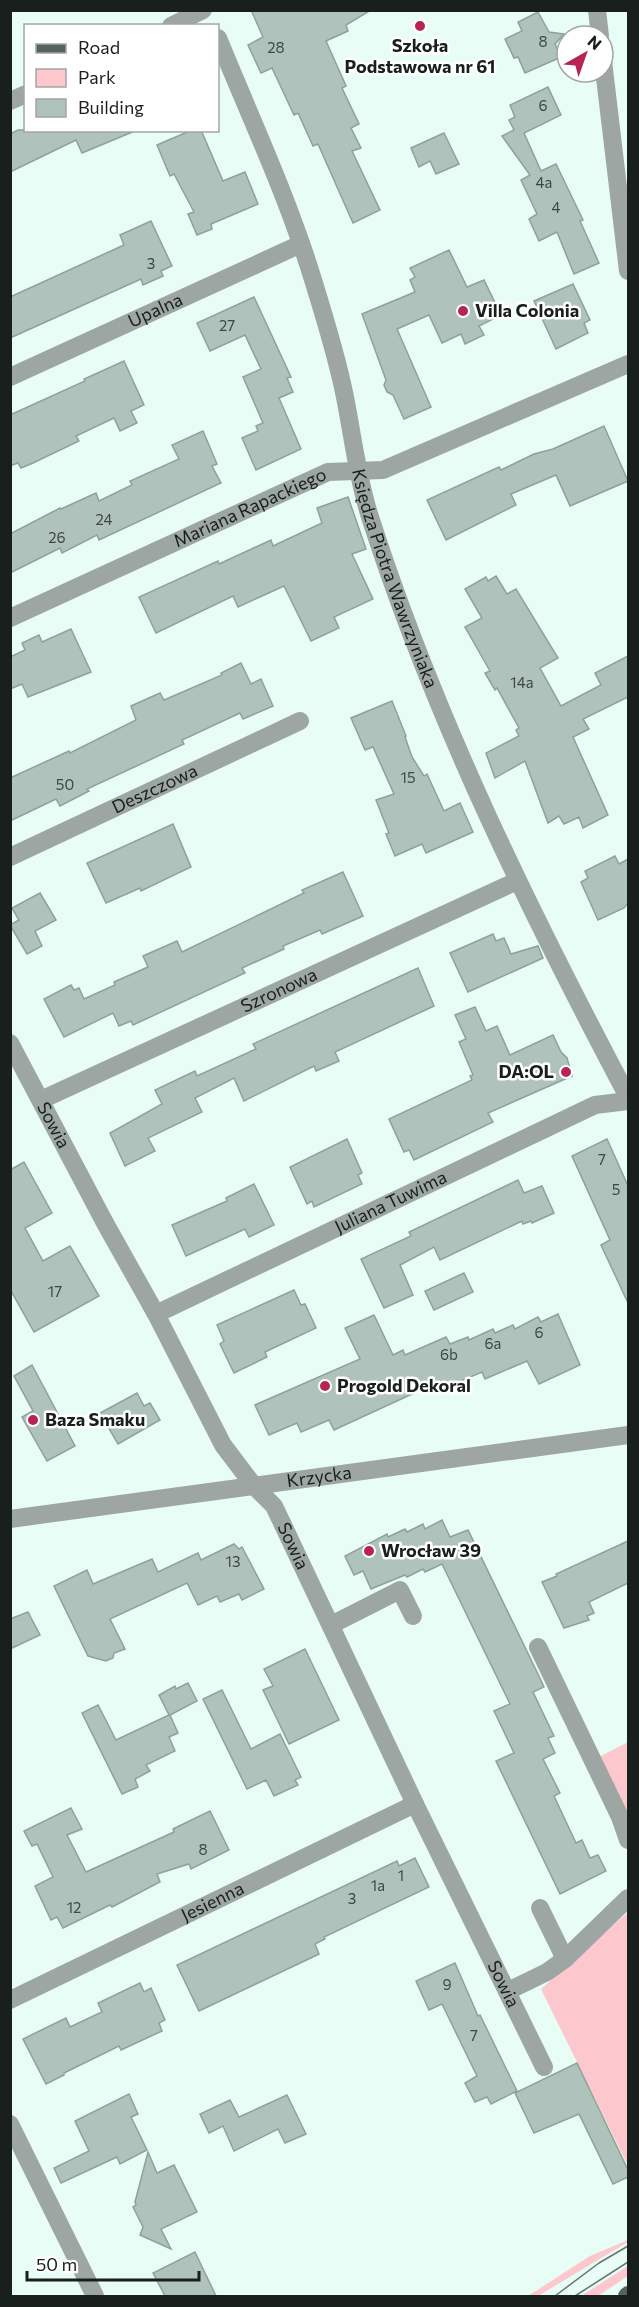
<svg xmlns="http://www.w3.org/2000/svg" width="639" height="2307" font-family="Commissioner,sans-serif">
<rect width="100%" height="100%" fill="#e8fdf6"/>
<g fill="#fcc8ce">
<polygon points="628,1742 628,1818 599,1757"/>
<polygon points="628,1912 628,2166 541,1989"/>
<polygon points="628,2240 628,2242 538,2296 528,2296 590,2256"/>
<polygon points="628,2266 628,2276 598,2296 581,2296"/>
</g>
<g fill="#afc3bc" stroke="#8ea19b" stroke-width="1.5">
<polygon points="251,10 371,10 346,25 348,31 326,41 346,86 342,88 359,124 351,128 361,148 352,151 380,210 353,223 318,144 313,146 298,113 294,115 272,68 261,73 248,45 263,37"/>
<polygon points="538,12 549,32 564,34 555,44 561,57 525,73 518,57 514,58 505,39 522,31 518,22"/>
<polygon points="548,87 561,115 524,133 541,171 556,164 583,220 580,221 599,263 574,274 557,232 539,241 529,219 537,214 521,180 530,175 502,136 514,130 509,120 515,117 510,105"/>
<polygon points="18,130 135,130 135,131 82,153 76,140 10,172 10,134"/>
<polygon points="192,130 201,130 223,181 245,172 258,204 211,224 212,229 197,235 188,214 194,212 174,174 170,176 157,145"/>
<polygon points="444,133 459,164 436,174 430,161 419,167 411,148"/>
<polygon points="151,221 172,266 161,271 163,276 143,285 141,279 10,338 10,297 124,245 120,235"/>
<polygon points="449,250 467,287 484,280 501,315 479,326 484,335 465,344 461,334 442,343 429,315 397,329 431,407 404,419 393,395 387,392 384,385 386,380 362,314 415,292 410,280 415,277 410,268"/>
<polygon points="573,284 590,320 584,323 588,333 556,349 534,301"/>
<polygon points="254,297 291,377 287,378 293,392 279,398 301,449 256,470 242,438 258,431 256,426 263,423 243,377 261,369 245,335 210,351 197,323"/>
<polygon points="124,361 144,405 131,411 137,423 120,431 114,418 76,436 79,441 33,463 21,468 18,463 10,466 10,415 85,381 84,379"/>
<polygon points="604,426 628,481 570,506 556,475 511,494 516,505 446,540 427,500 499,467 501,470 534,454 553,449"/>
<polygon points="203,431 217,464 212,466 221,483 99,540 97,535 62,553 60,548 10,573 10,534 60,508 61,509 96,493 99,501 132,485 130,481 179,459 172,445"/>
<polygon points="348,497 366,549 352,554 373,599 334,617 339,628 311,641 284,586 238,607 233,596 156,633 139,597 218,561 219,564 271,540 273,546 322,523 317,508"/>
<polygon points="496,576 507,594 516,589 558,658 540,668 561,706 601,685 595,673 628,656 628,697 583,719 589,729 573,737 608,815 583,828 579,817 564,824 559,816 548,823 525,761 495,778 486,753 519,736 516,730 519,728 497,688 495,690 485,673 490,671 465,627 482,618 465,589 486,577 488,581"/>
<polygon points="71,629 91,672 28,697 22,684 10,689 10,657 25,650 22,643 39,635 42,642"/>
<polygon points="241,663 251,684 261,679 273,706 243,719 240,713 182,740 184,744 87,789 89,791 60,806 56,799 10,821 10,778 69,751 70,753 136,720 131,706 160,693 164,700 222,675 221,673"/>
<polygon points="392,701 406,736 405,737 412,757 424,776 427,774 444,811 460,803 473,832 426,853 422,844 395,856 386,834 389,833 376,800 394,794 373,747 365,750 351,718"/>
<polygon points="173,824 191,867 141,891 140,888 106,903 87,863"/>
<polygon points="615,856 619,864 628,859 628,903 624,908 598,920 581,882 588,878 585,871"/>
<polygon points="343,872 363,916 322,934 320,930 283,946 284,949 242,968 245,973 133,1025 131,1021 119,1026 113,1013 64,1037 44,999 71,985 74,990 79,988 84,999 115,985 114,982 148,967 143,956 177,941 182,952 304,893 302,890"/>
<polygon points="40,893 56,920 35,931 42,946 27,954 10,925 19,920 12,908"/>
<polygon points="493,934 496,941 504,938 511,954 538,946 543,958 468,992 450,953"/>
<polygon points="418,968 434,1006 335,1052 339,1061 316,1071 314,1066 244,1101 234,1078 195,1098 202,1112 148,1138 155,1151 125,1166 110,1133 162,1104 155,1090 195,1071 197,1076 256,1049 253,1044"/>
<polygon points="475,1007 486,1031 497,1026 510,1055 553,1035 561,1052 567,1058 572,1076 488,1113 493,1122 414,1160 409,1150 404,1152 389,1119 472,1080 470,1076 473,1075 459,1042 466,1039 455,1015"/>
<polygon points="347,1139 362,1173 358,1175 362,1184 314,1207 312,1201 307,1204 290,1167"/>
<polygon points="607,1139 628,1186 628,1303 601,1245 610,1240 572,1156"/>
<polygon points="24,1162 52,1213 25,1228 43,1261 70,1246 99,1296 34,1332 10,1289 10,1170"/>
<polygon points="518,1180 524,1193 542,1186 554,1213 532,1223 531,1221 523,1224 522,1221 440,1260 434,1247 400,1265 413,1295 384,1308 361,1259 411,1236 409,1232"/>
<polygon points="254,1184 274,1225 249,1237 245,1229 186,1256 172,1225 227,1201 226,1198"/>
<polygon points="464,1273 473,1292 434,1310 425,1291"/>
<polygon points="294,1290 301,1305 305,1304 316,1328 265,1352 267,1357 234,1373 220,1344 224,1341 217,1325"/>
<polygon points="558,1314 580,1365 539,1384 527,1361 485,1379 482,1372 439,1390 436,1383 334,1430 329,1420 301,1432 297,1423 269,1435 255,1405 360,1359 345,1328 374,1315 393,1355 403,1350 405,1355 446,1337 450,1344 468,1337 469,1340 493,1329 495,1333 513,1325 515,1329 538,1317 541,1322"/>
<polygon points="32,1365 75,1446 47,1461 22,1417 33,1411 14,1376"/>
<polygon points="137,1393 144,1406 150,1403 160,1420 118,1444 100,1413"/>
<polygon points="442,1520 450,1537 468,1530 537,1672 544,1687 533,1692 554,1736 548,1738 555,1753 543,1759 560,1793 554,1796 576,1843 582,1840 590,1858 598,1855 606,1871 560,1894 496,1761 514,1753 494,1711 510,1704 442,1564 425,1572 423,1569 407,1577 405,1575 371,1589 363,1571 354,1575 345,1556 387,1534 388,1537 405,1529 407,1532 423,1524 425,1529"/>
<polygon points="628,1541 628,1583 589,1602 594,1613 587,1616 589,1620 564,1628 542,1582 557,1576 556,1574"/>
<polygon points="234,1544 239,1549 242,1547 264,1589 242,1600 239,1594 220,1602 217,1596 198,1605 187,1583 110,1619 125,1649 114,1653 113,1658 106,1661 88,1656 54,1586 87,1570 93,1584 152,1559 158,1572 198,1553 201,1560"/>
<polygon points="28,1612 40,1635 10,1649 10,1619"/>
<polygon points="305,1649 339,1720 289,1744 263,1690 273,1686 264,1669"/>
<polygon points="188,1683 197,1701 170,1715 178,1733 169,1737 175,1751 146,1765 150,1771 135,1779 138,1787 122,1794 82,1713 98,1705 116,1740 169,1715 159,1695 175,1686 176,1689"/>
<polygon points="222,1690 251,1749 280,1734 301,1777 295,1780 298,1785 274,1796 266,1780 247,1789 203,1699"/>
<polygon points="71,1808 82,1829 67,1835 86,1872 174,1832 173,1829 210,1811 229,1850 191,1869 189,1864 157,1874 160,1882 112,1907 110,1905 63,1928 57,1917 51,1920 35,1886 53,1877 37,1844 32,1846 24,1831"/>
<polygon points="415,1858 429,1887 324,1937 325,1939 315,1944 319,1954 199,2011 177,1965 397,1861 399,1866"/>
<polygon points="455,1963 478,2016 480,2015 517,2091 491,2104 487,2097 475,2102 465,2083 477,2076 442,2004 429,2010 416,1981"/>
<polygon points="140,1983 144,1992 151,1988 165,2020 159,2023 162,2031 121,2050 119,2046 64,2073 64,2075 46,2084 23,2039 66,2018 70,2027 102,2012 98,2003"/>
<polygon points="577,2063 628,2170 628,2177 613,2184 579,2114 534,2133 515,2093"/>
<polygon points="129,2094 138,2114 131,2117 147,2150 120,2164 117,2157 61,2183 54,2168 89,2151 75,2121"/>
<polygon points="287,2095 306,2134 285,2143 278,2129 234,2151 223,2126 209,2133 200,2114 230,2100 239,2117"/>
<polygon points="148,2152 157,2173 174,2165 197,2212 161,2229 171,2249 140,2235 143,2227 133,2207 136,2205 135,2202"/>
<polygon points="195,2252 216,2296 165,2296 153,2273"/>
</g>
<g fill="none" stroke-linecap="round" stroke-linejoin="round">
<g stroke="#9da6a3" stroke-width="18">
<polyline points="597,10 600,36"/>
<polyline points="171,26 203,10"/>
<path id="s1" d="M218,38C249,114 284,189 309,267C321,305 333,344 342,383C352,427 356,474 370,517C435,719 529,910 628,1097"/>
<polyline points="603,61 628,271"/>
<polyline points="10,101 26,94"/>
<path id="s2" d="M10,377L301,244"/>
<path id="s3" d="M10,618L328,472L383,470L628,364"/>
<path id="s4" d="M10,857L300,721"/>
<path id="s5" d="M10,1043L105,1223L156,1314L223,1445L254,1486L274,1506L415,1804L544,2067"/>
<path id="s6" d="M41,1100L517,881"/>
<path id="s7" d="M156,1314L595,1105L628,1101"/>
<path id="s8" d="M10,1519L628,1435"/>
<polyline points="331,1625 400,1590 413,1616"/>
<polyline points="538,1647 620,1817 628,1840"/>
<polyline points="540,1908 565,1959"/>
<polyline points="508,1991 547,1972 565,1959 628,1898"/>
<path id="s9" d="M10,2000L415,1804"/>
<polyline points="10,2124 95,2296"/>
</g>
<polyline stroke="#54635e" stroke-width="18" points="627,2296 628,2295"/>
<g stroke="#687470" stroke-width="1.5">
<polyline points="555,2296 599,2263 628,2246"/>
<polyline points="575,2296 628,2262"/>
</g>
</g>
<g fill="#b6254f" stroke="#fff" stroke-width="2">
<circle cx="420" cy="26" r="6"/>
<circle cx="463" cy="311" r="6"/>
<circle cx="566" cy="1072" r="6"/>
<circle cx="325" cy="1386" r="6"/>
<circle cx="33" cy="1420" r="6"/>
<circle cx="369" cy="1551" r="6"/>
</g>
<g text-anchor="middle" stroke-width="5" stroke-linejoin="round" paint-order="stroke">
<g font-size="15" fill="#3e4845">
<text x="543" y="47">8</text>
<text x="276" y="53">28</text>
<text x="543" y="111">6</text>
<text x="544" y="188">4a</text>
<text x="556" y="213">4</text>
<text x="151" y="269">3</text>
<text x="227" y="331">27</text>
<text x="104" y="525">24</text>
<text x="57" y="543">26</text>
<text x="522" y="688">14a</text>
<text x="408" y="783">15</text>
<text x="65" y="790">50</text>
<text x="602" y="1165">7</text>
<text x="616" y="1195">5</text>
<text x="55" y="1297">17</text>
<text x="539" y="1338">6</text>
<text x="493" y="1349">6a</text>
<text x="449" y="1360">6b</text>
<text x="233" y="1567">13</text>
<text x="203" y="1855">8</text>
<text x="401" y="1881">1</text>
<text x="378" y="1891">1a</text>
<text x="352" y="1904">3</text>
<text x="74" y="1913">12</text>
<text x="447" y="1990">9</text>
<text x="474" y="2041">7</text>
</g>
<g font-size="18" font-weight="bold" fill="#181f1d" stroke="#fff" text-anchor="start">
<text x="420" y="52" text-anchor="middle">Szkoła<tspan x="420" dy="21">Podstawowa nr 61</tspan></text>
<text x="475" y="317">Villa Colonia</text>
<text x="554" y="1078" text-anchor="end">DA:OL</text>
<text x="337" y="1392">Progold Dekoral</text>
<text x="45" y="1426">Baza Smaku</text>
<text x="381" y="1557">Wrocław 39</text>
</g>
<g font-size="18" fill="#181f1d" stroke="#fff">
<text dy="6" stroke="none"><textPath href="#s2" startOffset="160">Upalna</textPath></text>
<text dy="6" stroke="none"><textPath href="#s3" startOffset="264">Mariana Rapackiego</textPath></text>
<text dy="6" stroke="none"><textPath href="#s1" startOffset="570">Księdza Piotra Wawrzyniaka</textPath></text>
<text dy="6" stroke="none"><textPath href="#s4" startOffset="160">Deszczowa</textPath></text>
<text dy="6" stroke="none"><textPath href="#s6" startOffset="262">Szronowa</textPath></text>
<text dy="6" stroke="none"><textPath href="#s5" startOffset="93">Sowia</textPath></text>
<text dy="6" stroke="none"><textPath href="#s7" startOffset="260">Juliana Tuwima</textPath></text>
<text dy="6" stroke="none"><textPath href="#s8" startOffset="312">Krzycka</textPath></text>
<text dy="6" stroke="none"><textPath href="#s5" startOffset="579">Sowia</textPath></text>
<text dy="6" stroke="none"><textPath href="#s9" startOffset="225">Jesienna</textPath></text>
<text dy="6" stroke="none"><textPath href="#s5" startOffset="1065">Sowia</textPath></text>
</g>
</g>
<rect width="639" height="2307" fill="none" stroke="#181f1d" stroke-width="24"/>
<rect x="24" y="24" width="195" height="108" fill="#ffffff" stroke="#a3a5a5" stroke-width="1.5"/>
<rect x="36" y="44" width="30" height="9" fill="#54635e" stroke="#a3a5a5" stroke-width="1.5"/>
<text x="78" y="54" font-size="18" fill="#181f1d">Road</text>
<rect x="36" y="69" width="30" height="18" fill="#fcc8ce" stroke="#a3a5a5" stroke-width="1.5"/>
<text x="78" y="84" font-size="18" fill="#181f1d">Park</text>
<rect x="36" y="99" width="30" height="18" fill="#afc3bc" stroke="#a3a5a5" stroke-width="1.5"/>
<text x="78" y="114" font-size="18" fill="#181f1d">Building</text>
<g transform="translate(585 54) rotate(40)"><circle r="28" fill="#ffffff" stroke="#a3a5a5" stroke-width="1.5"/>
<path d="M0-4.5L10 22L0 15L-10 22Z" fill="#b6254f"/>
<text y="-9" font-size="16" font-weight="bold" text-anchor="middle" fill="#181f1d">N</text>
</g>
<path d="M27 2271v9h172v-9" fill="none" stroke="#181f1d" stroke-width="3"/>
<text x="36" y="2271" font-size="18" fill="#181f1d" stroke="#ffffff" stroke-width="4.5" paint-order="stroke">50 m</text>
</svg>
